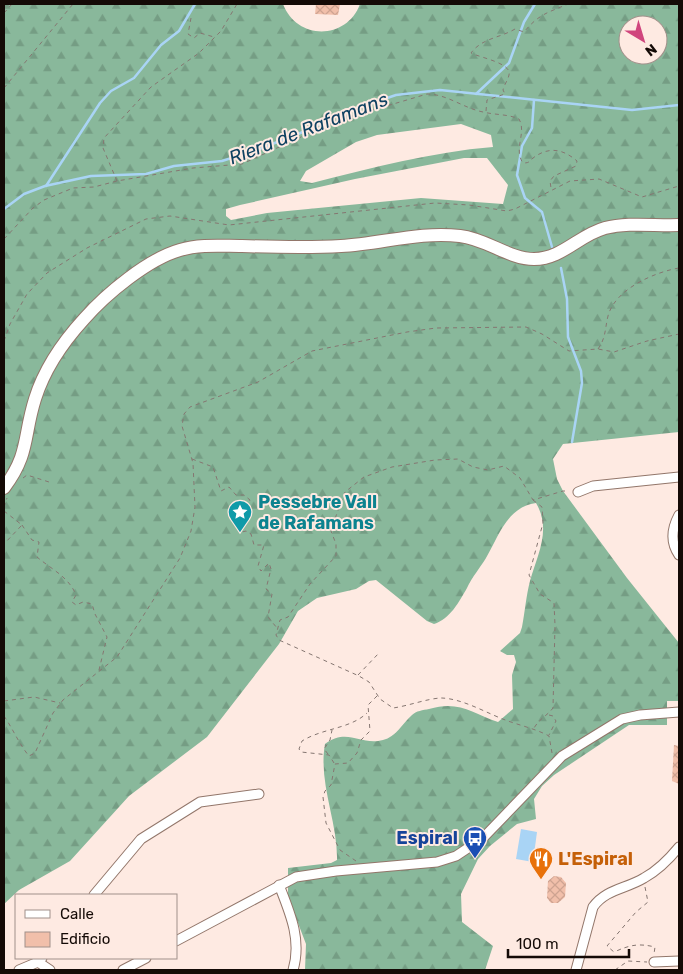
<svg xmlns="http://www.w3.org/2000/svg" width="683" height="974" font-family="Rubik,sans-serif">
<defs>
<pattern id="forest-firs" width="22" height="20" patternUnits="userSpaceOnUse" patternTransform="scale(1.25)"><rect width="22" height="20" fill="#89b89b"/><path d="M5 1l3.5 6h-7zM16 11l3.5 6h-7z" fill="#759d84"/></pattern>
<pattern id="building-cross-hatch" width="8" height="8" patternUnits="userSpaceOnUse" patternTransform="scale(1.25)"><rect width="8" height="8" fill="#f1bfaa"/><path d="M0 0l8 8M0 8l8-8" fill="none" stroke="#cea391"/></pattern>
</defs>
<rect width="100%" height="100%" fill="#feeae2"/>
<path fill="url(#forest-firs)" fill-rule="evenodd" d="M4,4H283C297,41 347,40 360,4H679V432L563,444L553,459L557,479L563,491L627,578L679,643V701H667V725H629L554,775L542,786L534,799L536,819L517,824L490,846L478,859L461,894L462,922L493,946L485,970H305L306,944L288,897V868L331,863L337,860C338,822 318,783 325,744C348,727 360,746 383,740C396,737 402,724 412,715C416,711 423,710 429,709C459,700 472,713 498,722L513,709L512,675L516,662L514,655H507L500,651L520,633L522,627C525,612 526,596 530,581C537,555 552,530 536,503C507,507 499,536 486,558C480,568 472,577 467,588C459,602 450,619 434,624L427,621L376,580L369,581L356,589L317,598L298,611L279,644L207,737L129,796L70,861L19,890L4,904ZM628,25H658V55H628ZM461,124L491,135L493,147C431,152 372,168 312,183L300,181L306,171L356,142L377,135ZM464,158H487L508,185L503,204L421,198L267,213L231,220L226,216V209L240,205L355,179Z"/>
<polygon fill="#a9d4f5" points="521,829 537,832 533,862 516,859"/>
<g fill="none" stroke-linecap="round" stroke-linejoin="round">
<g stroke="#a9d4f5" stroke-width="2.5">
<polyline points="476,94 509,63 524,22 535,4"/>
<polyline points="534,100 532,128 522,146 517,175 525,198 542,212 552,247"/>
<polyline points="46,186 100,103 111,91 134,78 161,45 179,31 195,4"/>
<polyline points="4,209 24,194 45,186 91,176 146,174 174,166 222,161 257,150 313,128 334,116 396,95 440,90 632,110 679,105"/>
<polyline points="561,268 567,299 568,337 581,371 582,383 572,442"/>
</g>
</g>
<g fill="url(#building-cross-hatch)">
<polygon points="316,4 340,4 338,15 315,14"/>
<polygon points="674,745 679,746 679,784 672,781"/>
<polygon points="554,876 561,877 566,883 565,897 558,903 551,903 547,898 548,881"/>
</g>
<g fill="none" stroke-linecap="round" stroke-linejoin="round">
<g stroke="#92766a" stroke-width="11">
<g id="street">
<polyline points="578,492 593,486 679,477"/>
<path d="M679,515C672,528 670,542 679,555"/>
<path d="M279,885C290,913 302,940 293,970"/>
<polyline points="94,895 141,839 200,802 259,794"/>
<polyline points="176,941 296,877 336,871 437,862 456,856 483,838 562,756 622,719 640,715 679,712"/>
<polyline points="38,962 50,970"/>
<polyline points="654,962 679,961"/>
<polyline points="19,970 38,962 42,958"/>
<polyline points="123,970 146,958"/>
<path d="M576,970L593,907C606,889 626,889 644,878C657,871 670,858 679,847"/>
</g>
</g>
<g stroke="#92766a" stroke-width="14">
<path id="secondary" d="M4,488C30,453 23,437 35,399C44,370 63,342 84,319C106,294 148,259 180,250C200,244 221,246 242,246C275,247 308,248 341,246C381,244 420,231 460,236C487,239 509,259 534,259C562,259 579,235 605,228C628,222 655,226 679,225"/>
</g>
<g stroke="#857671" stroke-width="1" stroke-dasharray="4 4" stroke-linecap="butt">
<polyline points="4,13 12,4"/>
<polyline points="191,18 188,34 194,38 200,33 214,37"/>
<polyline points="4,88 73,4"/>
<path d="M486,111L487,100L505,94L503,90C504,85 508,80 509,75C512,63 481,58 471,53C482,38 500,38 515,29L524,32C539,14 547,13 568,4"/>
<polyline points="117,181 103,148 104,138 151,87 199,53 221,31 237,4"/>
<path d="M4,239L33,208L44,200L73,188L94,187L117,181L193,168L242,164L336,121L427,94C447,94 463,108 483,112C495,115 508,114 519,119C527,133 513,149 523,163C529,163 529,162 533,158C549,146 563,149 577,161L576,166L554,176L550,181L551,188"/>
<polyline points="4,341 10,324 27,294 47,273 87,248 146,219 170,216 229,225 435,203 469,205 507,211 515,209 570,181 599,179 642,197 679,186"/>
<path d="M598,349C606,338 605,328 608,316C615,289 655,272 679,268"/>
<polyline points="192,459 213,467 221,491 229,487 236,495 244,495 250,500 238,528 242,532 246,531 251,534 254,545 264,545 258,566 261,571 269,563 271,569 266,589 272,594 268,617 277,628"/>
<polyline points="23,478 27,475 49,482"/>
<path d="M533,500L542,507L543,523L529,575L540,594L554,603L555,625L553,708C547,716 540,718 534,728"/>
<polyline points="4,507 7,498"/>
<polyline points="4,511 22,525 4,544"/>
<path d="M22,525L32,540L39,542L37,557C51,569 69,577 76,595L72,602L76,605L83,602L92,604L95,614L107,637L99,670"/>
<polyline points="358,675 379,653"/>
<polyline points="4,701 34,697 60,703"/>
<polyline points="549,715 553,716 556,721 549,735"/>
<path d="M4,716C13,729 19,744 29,756L35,753L53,713L63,700L117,657L180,558L191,531L195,507L193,463L182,426L184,414L190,407L258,382L312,351L407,332L436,328L526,327L542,334L569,351L598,349L614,352L647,341L679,334"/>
<path d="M552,753L549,736C536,729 522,726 508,721C488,714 464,699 442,698C429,698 408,706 393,708L380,699L369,682L359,676L279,640L276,635L280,620L288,617L310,584L336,556V544L331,531L333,524L345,492L364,477L392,467L435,460L458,459L473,467L488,470L504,466L520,478L533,500L563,491H568"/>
<polyline points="328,754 324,749 330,740 332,730"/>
<path d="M334,763L329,755L301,752L299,749L302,741C323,728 350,729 367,713"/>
<polyline points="356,861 340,850 326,823 323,797 325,791 331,785 335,764 348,763 357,753 361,740 370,731 368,705 377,696"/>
<path d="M645,887L648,902L636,912L607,946L614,952C630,945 638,943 655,947L654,954"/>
<polyline points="615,970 628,961 647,962"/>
</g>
<use href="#street" stroke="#fff" stroke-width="9"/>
<use href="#secondary" stroke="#fff" stroke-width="12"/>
</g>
<defs>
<g id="sight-pin" transform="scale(1.25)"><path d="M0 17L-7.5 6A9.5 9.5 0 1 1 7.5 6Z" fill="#0f9aa8" stroke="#feeae2"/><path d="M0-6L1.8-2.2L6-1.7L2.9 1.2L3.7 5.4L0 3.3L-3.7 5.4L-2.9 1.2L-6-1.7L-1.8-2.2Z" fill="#fff"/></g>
<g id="bus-pin" transform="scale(1.25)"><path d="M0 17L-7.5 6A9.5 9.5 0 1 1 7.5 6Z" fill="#1a4fb4" stroke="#feeae2"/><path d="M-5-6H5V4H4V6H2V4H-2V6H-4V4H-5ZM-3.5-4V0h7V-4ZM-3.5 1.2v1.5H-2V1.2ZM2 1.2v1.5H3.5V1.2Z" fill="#fff"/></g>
<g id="restaurant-pin" transform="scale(1.25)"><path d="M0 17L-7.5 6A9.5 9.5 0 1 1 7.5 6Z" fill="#e8710a" stroke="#feeae2"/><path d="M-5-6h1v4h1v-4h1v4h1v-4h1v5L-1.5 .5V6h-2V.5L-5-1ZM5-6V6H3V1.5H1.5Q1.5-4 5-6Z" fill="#fff"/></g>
</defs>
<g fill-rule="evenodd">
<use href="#sight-pin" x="240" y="512"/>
<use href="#bus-pin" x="475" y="838"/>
<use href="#restaurant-pin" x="541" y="859"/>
</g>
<g text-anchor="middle" stroke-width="4" stroke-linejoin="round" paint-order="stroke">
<g font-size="18" font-weight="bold" fill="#0d838f" stroke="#feeae2" text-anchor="start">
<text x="258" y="508">Pessebre Vall<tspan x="258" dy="21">de Rafamans</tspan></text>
</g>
<g font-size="18" font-weight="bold" fill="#164399" stroke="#feeae2" text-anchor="end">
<text x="458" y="844">Espiral</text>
</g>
<g font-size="18" font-weight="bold" fill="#c56008" stroke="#feeae2" text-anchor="start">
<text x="558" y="865">L'Espiral</text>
</g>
<g font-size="19" font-style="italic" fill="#0e4161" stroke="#feeae2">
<text transform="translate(308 128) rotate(-21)" y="7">Riera de Rafamans</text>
</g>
</g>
<rect width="683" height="974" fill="none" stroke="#140a06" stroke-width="10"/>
<rect x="15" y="894" width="162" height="65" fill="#feeae2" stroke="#a0908a"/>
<rect x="25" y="910" width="25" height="8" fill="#ffffff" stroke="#a0908a"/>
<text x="60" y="919" font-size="15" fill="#140a06">Calle</text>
<rect x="25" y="932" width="25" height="15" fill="#f1bfaa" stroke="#a0908a"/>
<text x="60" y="944" font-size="15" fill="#140a06">Edificio</text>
<g transform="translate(643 40) rotate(142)"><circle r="24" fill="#feeae2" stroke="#a0908a"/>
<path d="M0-4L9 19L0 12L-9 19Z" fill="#d0457d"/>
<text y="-8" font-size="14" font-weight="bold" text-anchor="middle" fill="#140a06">N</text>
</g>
<path d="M508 949v8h121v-8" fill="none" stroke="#140a06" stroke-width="2.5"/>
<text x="516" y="949" font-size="15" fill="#140a06" stroke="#feeae2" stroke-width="4" paint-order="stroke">100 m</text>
</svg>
